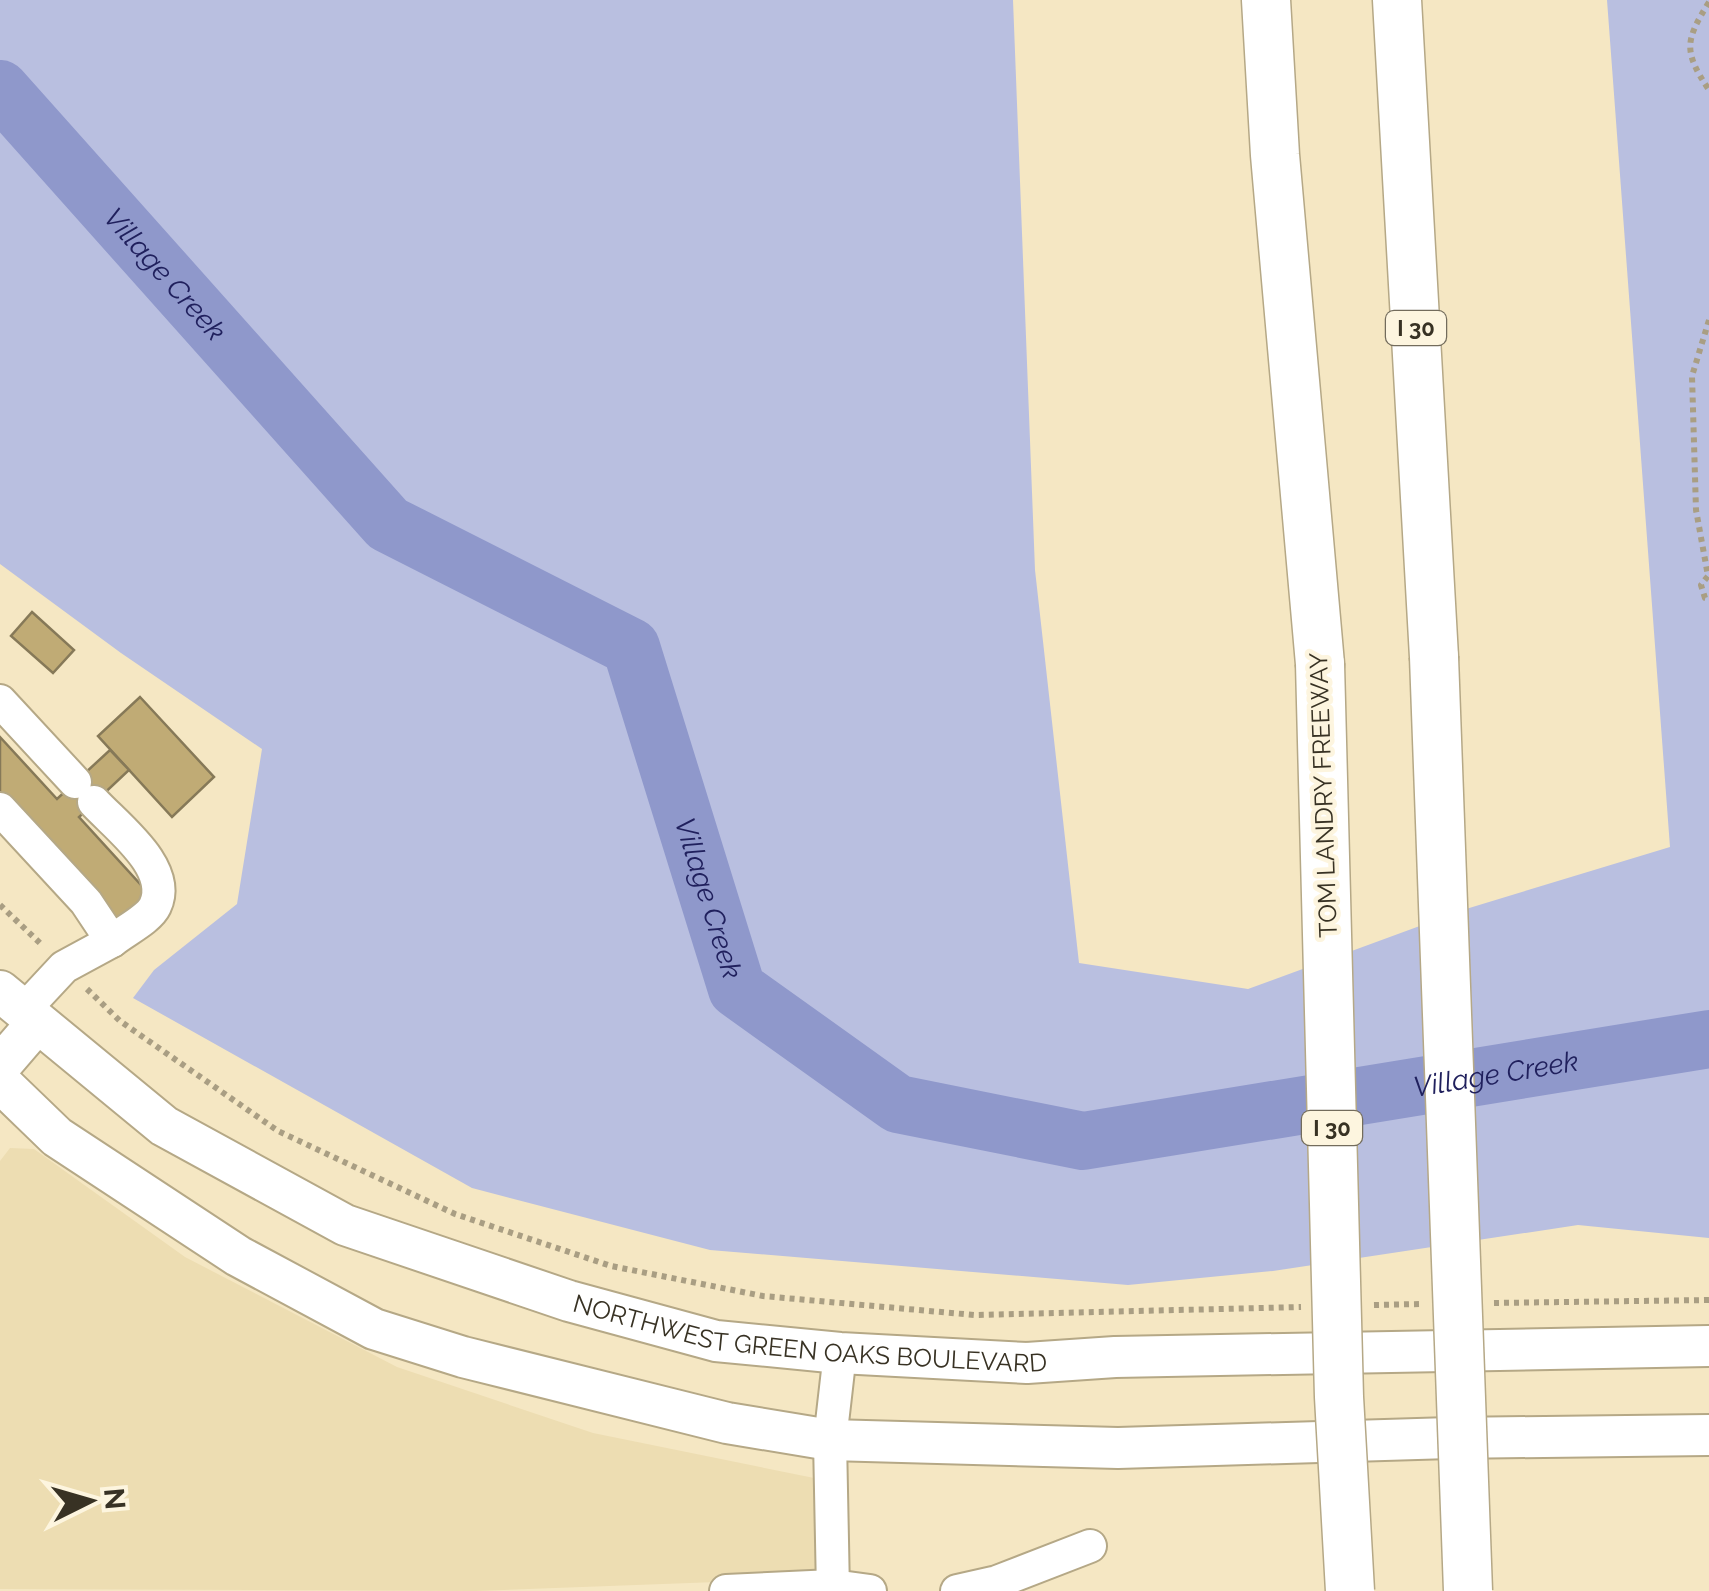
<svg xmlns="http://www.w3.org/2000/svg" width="1709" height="1591" font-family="Raleway,sans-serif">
<rect width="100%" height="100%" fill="#f5e7c3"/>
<polygon fill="#edddb2" points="10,1148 34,1149 185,1257 397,1367 593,1433 819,1479 824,1572 801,1579 475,1591 0,1589 0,1161"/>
<polygon fill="#b9bfe0" points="0,0 1013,0 1035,570 1079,963 1248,989 1466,909 1670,847 1607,0 1709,0 1709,1238 1578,1225 1273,1271 1128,1285 710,1250 472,1188 133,998 154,970 237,904 262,749 121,653 0,564"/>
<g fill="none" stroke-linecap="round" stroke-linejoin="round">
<path stroke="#8f98cb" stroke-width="58" id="s1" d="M0,89L388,524L631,647L737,989L898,1104L1083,1141L1709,1039"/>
</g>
<g fill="#c0ab75" stroke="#867958" stroke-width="2.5">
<polygon points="32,612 74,650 53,673 11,636"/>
<polygon points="140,697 214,777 172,817 98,736"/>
<polygon points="0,737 57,799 110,750 129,770 79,817 151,896 122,924 0,792"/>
</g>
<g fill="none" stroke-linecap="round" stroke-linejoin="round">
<g stroke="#b5a886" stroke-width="36">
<g id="minor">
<polyline points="0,701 75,782"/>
<path d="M94,802C117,827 173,868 155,906C149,919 124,931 112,941"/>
<polyline points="0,809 86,902 112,941 64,967 23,1011"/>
<polyline points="726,1591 833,1586 870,1591"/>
<polyline points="833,1591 830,1440 840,1353"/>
<polyline points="957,1591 997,1582 1090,1546"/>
</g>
</g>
<g stroke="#b5a886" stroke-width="44">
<g id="major">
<path id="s2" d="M0,991L164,1126L345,1225L569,1301L716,1341L840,1353L1027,1363L1115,1357L1709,1346"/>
<polyline points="0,1066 37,1023"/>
<polyline points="0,1082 57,1137 238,1256 374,1329 463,1357 727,1423 830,1440 1118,1448 1450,1438 1709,1435"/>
</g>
</g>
<g stroke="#b5a886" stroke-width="51">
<g id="highway">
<polyline points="1266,0 1275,155 1320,664"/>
<polyline points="1397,0 1434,657"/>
</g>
</g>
<g stroke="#a99e83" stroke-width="6" stroke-dasharray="5 5" stroke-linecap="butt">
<path d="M1709,2C1685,41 1683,51 1709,90"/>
<polyline points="1709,320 1692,376 1696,510 1708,576 1701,585 1705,598 1709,599"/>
<polyline points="0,905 42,945"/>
<polyline points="87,989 120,1021 278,1131 455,1214 611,1266 763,1296 974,1315 1301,1307"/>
<polyline points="1494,1303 1709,1300"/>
<polyline points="1374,1305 1421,1304"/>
</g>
<use href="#minor" stroke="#fff" stroke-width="32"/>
<use href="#major" stroke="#fff" stroke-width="40"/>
<use href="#highway" stroke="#fff" stroke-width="48"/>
<g stroke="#b5a886" stroke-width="51" stroke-linecap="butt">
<g id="highway-bridge">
<polyline points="1434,657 1468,1591"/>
<polyline points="1320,664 1339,1397 1350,1591"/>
</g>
</g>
<use href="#highway-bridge" stroke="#fff" stroke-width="48"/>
</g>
<g text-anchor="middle" stroke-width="9" stroke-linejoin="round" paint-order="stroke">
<g fill="#fdf5df" stroke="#736c5c" stroke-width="2.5">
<rect x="1386" y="311" width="60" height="34" rx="8"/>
<rect x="1302" y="1111" width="60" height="34" rx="8"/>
</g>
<g font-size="22" font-weight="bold" fill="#383224">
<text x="1416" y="336">I 30</text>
<text x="1332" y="1136">I 30</text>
</g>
<g font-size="25" fill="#383224" stroke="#fdf5df">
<text transform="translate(1323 795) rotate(-92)" y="9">TOM LANDRY FREEWAY</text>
<text dy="9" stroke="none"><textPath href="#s2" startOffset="900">NORTHWEST GREEN OAKS BOULEVARD</textPath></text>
</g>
<g font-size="28" font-style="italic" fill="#20205d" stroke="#fdf5df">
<text dy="10" stroke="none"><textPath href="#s1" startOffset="248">Village Creek</textPath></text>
<text dy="10" stroke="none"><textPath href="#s1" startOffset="1118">Village Creek</textPath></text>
<text dy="10" stroke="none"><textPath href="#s1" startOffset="2018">Village Creek</textPath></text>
</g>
</g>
<g transform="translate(90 1501) rotate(85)" stroke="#fdf5df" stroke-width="8" paint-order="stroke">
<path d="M0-8L18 38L0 25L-18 38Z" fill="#383224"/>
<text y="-15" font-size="28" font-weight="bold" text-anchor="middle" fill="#383224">N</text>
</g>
</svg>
